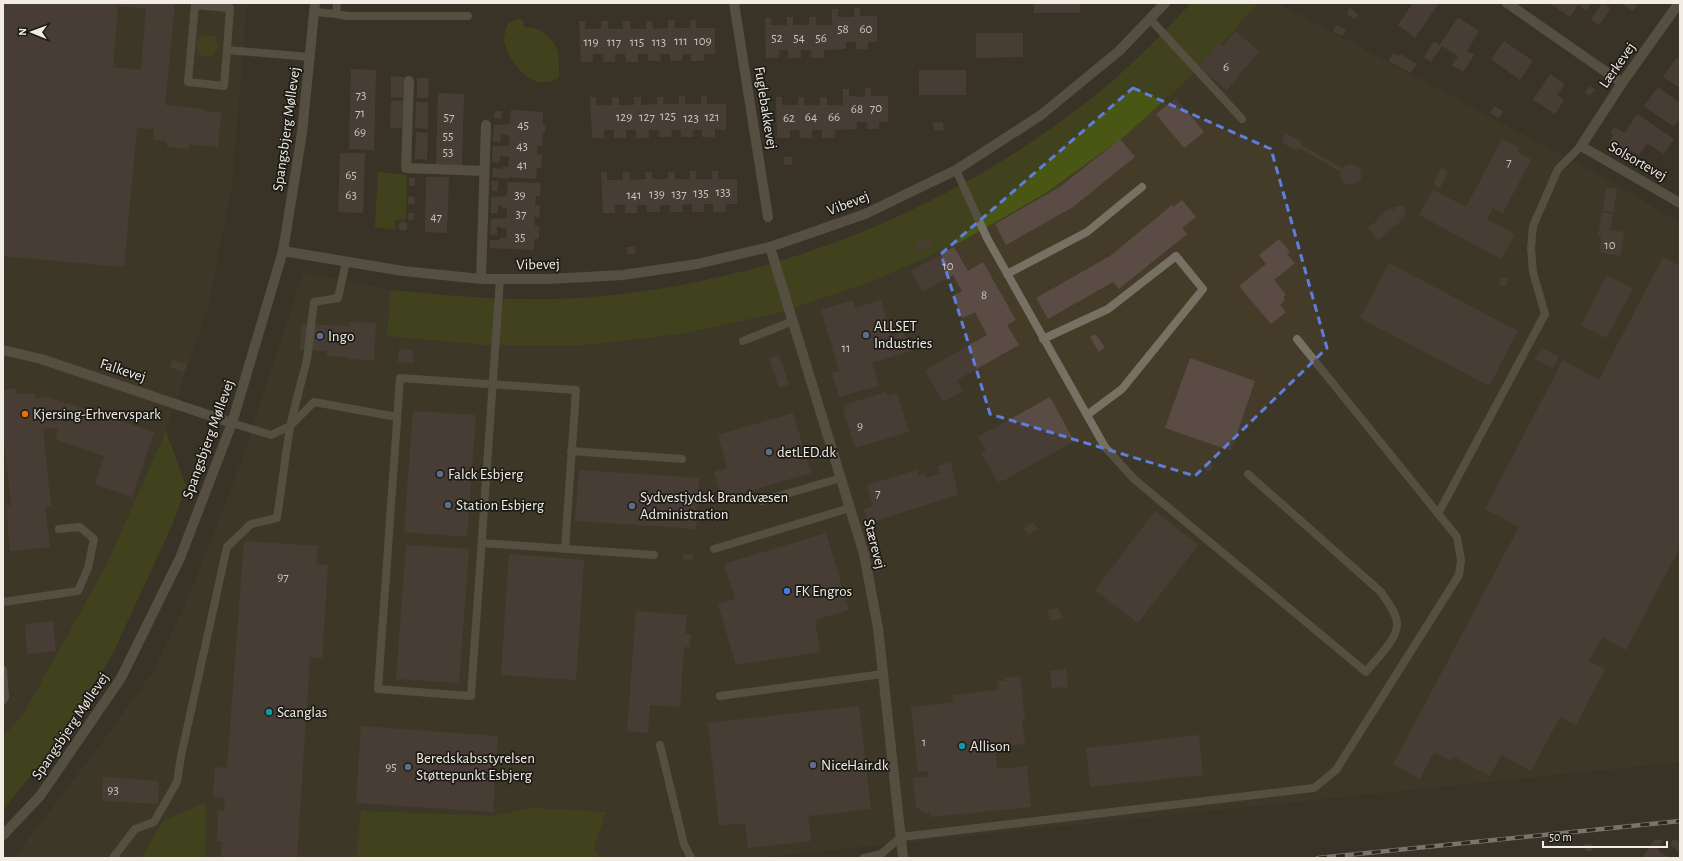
<svg xmlns="http://www.w3.org/2000/svg" width="1683" height="861" font-family="'Alegreya Sans',sans-serif">
<rect width="100%" height="100%" fill="#383327"/>
<g fill="#443c29">
<polygon points="3,3 247,3 232,185 209,304 166,431 106,566 24,713 3,737"/>
<polygon points="1258,3 1278,3 1618,185 1680,223 1680,762 757,858 14,858 106,737 154,670 192,589 242,460 303,272 391,290 388,336 485,345 584,345 681,334 778,313 871,282 961,242 1046,193 1126,135 1199,69"/>
</g>
<g fill="#4a5613">
<path d="M1191,3H1258L1199,69L1126,135L1046,193L961,242L871,282L778,313L681,334L584,345H485L387,336L391,290C453,296 515,302 578,298C764,285 941,216 1088,101C1125,72 1159,38 1191,3Z"/>
<path d="M518,19L523,20L524,27C534,28 537,28 545,34C561,46 559,58 559,77C535,96 508,62 504,40C504,34 507,27 509,22Z"/>
<polygon points="202,35 215,36 219,47 212,57 200,55 196,44"/>
<polygon points="378,172 407,175 406,220 395,220 395,230 375,227"/>
<polygon points="166,431 186,486 174,521 112,655 50,753 3,809 3,737 24,713 106,566"/>
<polygon points="206,803 205,858 141,858 164,820"/>
<polygon points="530,808 606,812 594,848 600,858 356,858 361,811 495,816"/>
</g>
<g fill="#5a4b45" fill-rule="evenodd">
<path d="M3,3H175L165,105L203,109V111L221,113L218,147L189,144V149L167,147V141L153,140L154,129L137,128L124,267L3,256ZM118,6L146,9L141,70L113,67Z"/>
<rect x="1034" y="3" width="46" height="10"/>
<polygon points="1413,3 1439,3 1415,38 1398,25"/>
<polygon points="1552,3 1592,3 1586,11 1578,5 1570,17 1551,4"/>
<polygon points="1602,3 1611,8 1599,25 1591,19"/>
<polygon points="1621,3 1638,3 1633,11"/>
<polygon points="854,8 860,8 860,16 877,16 877,42 868,42 868,49 856,49 856,42 846,42 846,49 824,50 824,58 811,58 811,50 801,50 801,58 788,58 788,50 779,50 779,58 766,58 765,18 771,18 771,25 787,25 787,17 793,17 793,25 809,25 809,17 816,17 816,25 832,25 832,9 838,9 838,17 854,17"/>
<polygon points="1350,8 1358,14 1355,19 1346,14"/>
<polygon points="1458,17 1479,31 1467,51 1474,55 1463,72 1452,65 1458,56 1442,46 1431,62 1424,57 1434,41 1440,45"/>
<polygon points="668,20 675,20 674,28 690,28 690,20 696,20 696,28 715,28 715,54 704,54 704,61 691,61 691,54 683,54 682,61 670,61 670,54 660,54 661,61 648,61 648,54 638,54 638,62 626,62 625,54 615,54 615,62 603,62 603,54 593,54 593,62 581,62 579,21 585,21 585,29 601,29 601,21 608,21 608,29 623,29 623,21 630,21 630,29 646,29 646,21 652,21 653,29 668,28"/>
<polygon points="1337,25 1346,30 1342,36 1333,31"/>
<polygon points="1235,31 1259,51 1227,90 1202,70 1203,69 1200,66 1219,43 1223,46"/>
<polygon points="976,33 1023,33 1023,57 976,58"/>
<polygon points="1504,41 1533,61 1520,80 1491,59"/>
<polygon points="1393,53 1399,56 1400,54 1417,64 1411,73 1389,61"/>
<polygon points="1677,57 1680,59 1680,88 1663,77"/>
<polygon points="351,69 376,70 374,150 349,149"/>
<rect x="919" y="70" width="47" height="25"/>
<polygon points="1550,74 1565,84 1557,95 1564,100 1555,114 1533,100"/>
<polygon points="391,76 404,77 403,98 391,97"/>
<polygon points="417,78 429,78 428,98 417,98"/>
<polygon points="1589,86 1595,90 1590,96 1585,92"/>
<polygon points="1658,87 1680,103 1680,122 1678,121 1674,127 1644,106"/>
<polygon points="865,88 871,88 871,96 888,96 888,122 879,122 879,129 867,129 867,122 857,122 857,129 835,130 835,138 822,138 822,130 812,130 812,138 799,138 800,130 790,130 790,138 777,138 776,97 782,97 782,105 798,105 798,97 804,97 804,105 820,105 820,97 827,97 827,105 843,105 843,89 849,89 849,96 865,97"/>
<polygon points="438,93 464,94 462,167 436,166"/>
<polygon points="679,96 685,96 685,104 701,104 701,96 707,96 707,104 726,104 726,130 715,129 715,137 702,137 702,130 693,130 693,137 681,137 681,130 672,130 671,137 659,137 659,130 649,130 649,138 636,138 636,130 626,130 626,138 614,138 614,130 604,130 604,138 592,138 590,97 596,97 596,105 612,105 612,97 619,97 619,105 634,105 634,97 641,97 641,105 657,104 657,97 664,97 663,104 679,104"/>
<polygon points="1176,98 1204,132 1184,148 1156,114"/>
<polygon points="391,101 403,101 402,128 390,128"/>
<polygon points="416,102 428,102 428,129 415,128"/>
<polygon points="1494,106 1503,111 1499,118 1490,113"/>
<polygon points="511,110 543,112 543,125 546,125 545,133 543,133 542,146 537,146 537,154 542,155 541,168 537,168 536,179 509,177 509,179 492,177 493,168 503,169 503,167 508,167 509,157 500,156 499,163 492,162 493,146 509,146 510,136 501,134 500,142 493,141 494,125 510,124"/>
<polygon points="495,111 502,111 501,119 494,118"/>
<polygon points="1637,114 1674,139 1664,154 1647,143 1639,155 1630,150 1627,154 1609,142 1613,135 1610,133 1614,127 1625,133"/>
<polygon points="943,122 944,130 934,131 933,123"/>
<polygon points="416,132 428,133 427,160 415,159"/>
<polygon points="1286,133 1302,142 1301,145 1342,168 1348,164 1356,165 1362,171 1361,180 1354,185 1346,184 1340,178 1341,172 1299,148 1297,151 1281,142"/>
<polygon points="1120,139 1135,157 1073,207 1006,245 995,224 1061,186"/>
<polygon points="1502,139 1519,148 1517,152 1531,159 1503,213 1493,208 1487,219 1515,234 1501,259 1419,215 1433,190 1466,207"/>
<polygon points="340,153 365,153 363,213 338,212"/>
<rect x="784" y="157" width="8" height="8"/>
<polygon points="1441,168 1448,172 1440,188 1433,184"/>
<polygon points="690,171 696,171 696,179 712,179 712,171 718,171 718,179 737,179 737,204 726,204 726,212 713,212 713,204 704,204 704,212 692,212 692,204 682,205 683,212 670,212 670,205 660,205 660,212 647,212 647,205 637,205 637,213 625,213 625,205 615,205 615,213 603,213 601,172 607,172 607,180 623,180 623,172 630,172 630,180 646,179 645,172 652,172 652,179 668,179 668,172 674,172 675,179 690,179"/>
<polygon points="426,177 449,177 447,233 425,232"/>
<rect x="409" y="178" width="6" height="8"/>
<polygon points="491,181 498,181 498,191 492,191"/>
<polygon points="508,182 541,183 540,196 536,196 535,205 540,205 539,217 534,217 535,226 539,226 539,239 534,239 534,250 490,248 490,240 500,240 500,238 506,238 507,229 501,228 501,227 497,227 497,235 490,234 491,219 507,218 507,208 501,208 502,206 498,205 498,213 491,213 491,197 507,196"/>
<polygon points="1606,187 1617,189 1613,212 1603,211"/>
<polygon points="408,196 415,197 415,204 408,204"/>
<polygon points="1182,200 1196,217 1182,228 1187,234 1119,289 1113,282 1048,319 1036,298 1110,256 1172,205 1173,207"/>
<polygon points="1403,206 1406,210 1403,218 1399,218 1401,221 1378,240 1368,228 1378,220 1377,219 1390,208 1394,211 1395,207"/>
<polygon points="1602,212 1613,214 1610,230 1624,232 1620,256 1599,252 1601,236 1598,236"/>
<rect x="408" y="213" width="6" height="7"/>
<circle cx="403" cy="226" r="4.5"/>
<polygon points="930,236 934,243 919,251 915,244"/>
<polygon points="1279,239 1290,252 1287,254 1295,263 1274,280 1286,295 1283,297 1285,300 1280,305 1286,312 1271,324 1239,286 1266,264 1259,255"/>
<rect x="627" y="247" width="8" height="7"/>
<polygon points="954,247 968,271 983,262 1016,320 1007,325 1019,345 957,380 963,391 943,402 925,370 987,335 975,312 963,318 951,297 962,291 953,275 922,292 911,271"/>
<polygon points="1663,257 1680,266 1680,547 1626,650 1602,637 1589,661 1605,669 1576,725 1560,717 1531,771 1501,755 1490,776 1454,757 1451,761 1434,752 1420,779 1393,764 1519,527 1485,509 1563,360 1599,380"/>
<polygon points="1389,263 1518,331 1489,386 1360,318"/>
<polygon points="1607,275 1633,289 1606,338 1581,325"/>
<polygon points="1501,278 1507,278 1507,286 1500,285"/>
<polygon points="853,300 855,308 881,300 891,336 904,332 911,351 872,363 879,386 839,397 832,373 839,371 821,310"/>
<polygon points="349,322 376,323 374,360 348,359 348,357 327,356 327,351 300,350 301,324 349,326"/>
<polygon points="1095,334 1105,347 1099,352 1090,337"/>
<polygon points="1542,348 1559,357 1553,368 1535,359"/>
<polygon points="399,349 413,350 413,363 398,362"/>
<polygon points="779,355 789,384 779,388 769,358"/>
<polygon points="1190,358 1255,381 1231,451 1165,428"/>
<polygon points="173,360 187,365 184,372 170,367"/>
<polygon points="16,388 16,394 35,393 35,398 50,397 50,398 67,404 68,403 154,432 132,497 95,484 104,456 55,439 58,430 53,428 43,429 51,506 45,507 50,547 10,551 6,506 11,505 3,433 3,390"/>
<polygon points="886,392 887,396 897,393 909,432 855,448 843,409 845,409 844,405"/>
<polygon points="1050,397 1074,441 1003,481 1002,480 998,482 981,453 986,451 978,437"/>
<polygon points="413,411 476,415 467,537 404,532"/>
<polygon points="793,413 811,473 722,499 714,472 727,468 718,435"/>
<polygon points="951,462 958,495 868,523 864,509 873,506 867,485 917,470 919,476 924,474 926,478 940,474 938,466"/>
<circle cx="1208" cy="467" r="4"/>
<polygon points="579,470 699,478 696,529 575,521"/>
<polygon points="1155,511 1198,545 1138,623 1095,590"/>
<polygon points="1033,522 1038,529 1028,535 1024,528"/>
<polygon points="826,533 849,610 815,620 820,652 736,665 718,604 735,599 724,564"/>
<polygon points="244,541 318,546 316,564 328,565 322,658 310,657 297,858 221,858 222,841 217,841 218,810 224,811 225,798 213,797 215,767 227,768"/>
<polygon points="406,545 469,549 459,683 396,679"/>
<polygon points="509,554 584,560 576,680 501,675"/>
<rect x="683" y="554" width="10" height="6"/>
<polygon points="1057,608 1064,618 1050,621 1047,610"/>
<polygon points="636,611 687,615 685,634 691,634 690,647 684,647 680,707 650,705 648,733 627,731"/>
<polygon points="53,621 56,651 27,654 25,624"/>
<polygon points="1066,669 1068,687 1052,688 1050,671"/>
<polygon points="1020,676 1025,720 1022,721 1025,744 995,747 997,769 1027,766 1031,807 931,817 931,812 924,813 916,807 913,778 928,777 928,771 918,772 911,707 954,702 953,695 996,690 998,689 997,681 1005,681 1005,678"/>
<polygon points="859,706 871,809 808,816 811,841 748,848 745,823 719,826 708,723"/>
<polygon points="361,726 498,736 493,812 356,803"/>
<polygon points="1199,735 1203,775 1090,787 1086,748"/>
<polygon points="103,777 159,781 158,804 102,801"/>
<polygon points="1654,840 1663,840 1657,850 1670,858 1642,858"/>
<polygon points="1673,840 1680,841 1680,852 1670,845"/>
<rect x="1585" y="844" width="7" height="7"/>
</g>
<g fill="none" stroke-linecap="round" stroke-linejoin="round">
<g stroke="#777163" stroke-width="8">
<polyline points="315,12 336,14 337,3"/>
<polyline points="336,14 347,16 468,16"/>
<polyline points="1150,19 1242,119"/>
<polyline points="227,50 224,86 188,82 195,5 230,8 227,50 310,57"/>
<path d="M956,170L987,238L1105,447L1134,479L1366,672C1375,660 1399,638 1397,623C1396,612 1387,601 1381,592L1248,474"/>
<polyline points="1007,274 1087,232 1142,187"/>
<path d="M500,279C490,418 481,557 471,696L378,689L400,378L576,390L565,549"/>
<polyline points="1043,339 1108,309 1176,256 1203,289 1122,389 1087,415"/>
<polyline points="743,341 793,321"/>
<polyline points="232,423 271,435 290,426 314,402 397,417"/>
<polyline points="571,451 682,459"/>
<polyline points="762,501 841,478"/>
<polyline points="1438,514 1545,314 1533,272 1531,248 1533,226 1558,169 1581,146"/>
<polyline points="482,543 654,555"/>
<polyline points="714,549 850,508"/>
<polyline points="3,602 78,591 88,568 94,539 80,527 59,529"/>
<polyline points="3,670 5,696 3,701"/>
<polyline points="720,696 883,674"/>
<polyline points="660,745 684,844 691,858"/>
<polyline points="113,858 135,829 154,822 177,782 181,756 227,547 251,524 277,518 290,426 307,359 314,302 338,298 346,262"/>
<polyline points="864,858 881,854 901,837 1314,788 1336,770 1459,575 1461,560 1457,537 1297,339"/>
</g>
<g stroke="#777163" stroke-width="10">
<polyline points="734,3 768,217"/>
<polyline points="1507,3 1622,83"/>
<polyline points="1679,3 1622,83 1581,146 1680,203"/>
<polyline points="409,81 406,168 484,171"/>
<polyline points="770,247 864,554 878,628 903,858"/>
<polyline points="283,251 403,271 481,279 548,279 623,275 697,264 770,247 865,214 956,170 1041,115 1119,51 1165,3"/>
<polyline points="481,279 486,125"/>
</g>
<g stroke="#777163" stroke-width="10">
<polyline points="3,350 41,359 232,423"/>
<polyline points="3,835 40,796 121,678 180,558 232,423 283,251 302,133 315,3"/>
</g>
<g stroke="#c9c5bc" stroke-width="4.5">
<polyline id="rail" points="1318,858 1680,821"/>
</g>
<use href="#rail" stroke="#1d1b16" stroke-width="3" stroke-dasharray="9" stroke-linecap="butt"/>
</g>
<path d="M0 0H1683V861H0ZM1133,88L1271,149L1327,348L1195,476L990,414L941,254Z" fill="#383327" fill-opacity=".55" fill-rule="evenodd"/>
<path fill="none" stroke="#5d7edc" stroke-width="3" stroke-dasharray="8 5" stroke-linejoin="round" d="M1133,88L1271,149L1327,348L1195,476L990,414L941,254Z"/>
<g fill="#5c6f8a" stroke="#1d1b16" stroke-width="1.5">
<circle cx="866" cy="335" r="4"/>
<circle cx="320" cy="336" r="4"/>
<circle cx="769" cy="452" r="4"/>
<circle cx="440" cy="474" r="4"/>
<circle cx="448" cy="505" r="4"/>
<circle cx="632" cy="506" r="4"/>
<circle cx="813" cy="765" r="4"/>
<circle cx="408" cy="767" r="4"/>
</g>
<circle fill="#e8710a" stroke="#1d1b16" stroke-width="1.5" cx="25" cy="414" r="4"/>
<circle fill="#3f7fe0" stroke="#1d1b16" stroke-width="1.5" cx="787" cy="591" r="4"/>
<g fill="#0f9aa8" stroke="#1d1b16" stroke-width="1.5">
<circle cx="269" cy="712" r="4"/>
<circle cx="962" cy="746" r="4"/>
</g>
<g text-anchor="middle" stroke-width="3.5" stroke-linejoin="round" paint-order="stroke">
<g font-size="13" fill="#cbc4bd">
<text x="843" y="33">58</text>
<text x="866" y="33">60</text>
<text x="777" y="42">52</text>
<text x="799" y="42">54</text>
<text x="821" y="42">56</text>
<text x="681" y="45">111</text>
<text x="703" y="45">109</text>
<text x="591" y="46">119</text>
<text x="614" y="46">117</text>
<text x="637" y="46">115</text>
<text x="659" y="46">113</text>
<text x="1226" y="71">6</text>
<text x="361" y="99">73</text>
<text x="876" y="112">70</text>
<text x="857" y="113">68</text>
<text x="360" y="117">71</text>
<text x="668" y="120">125</text>
<text x="449" y="121">57</text>
<text x="624" y="121">129</text>
<text x="647" y="121">127</text>
<text x="712" y="121">121</text>
<text x="811" y="121">64</text>
<text x="834" y="121">66</text>
<text x="691" y="122">123</text>
<text x="789" y="122">62</text>
<text x="523" y="129">45</text>
<text x="360" y="136">69</text>
<text x="448" y="140">55</text>
<text x="522" y="150">43</text>
<text x="448" y="156">53</text>
<text x="1509" y="166">7</text>
<text x="522" y="169">41</text>
<text x="351" y="179">65</text>
<text x="723" y="196">133</text>
<text x="701" y="197">135</text>
<text x="657" y="198">139</text>
<text x="679" y="198">137</text>
<text x="351" y="199">63</text>
<text x="520" y="199">39</text>
<text x="634" y="199">141</text>
<text x="521" y="218">37</text>
<text x="436" y="221">47</text>
<text x="520" y="241">35</text>
<text x="1610" y="249">10</text>
<text x="948" y="270">10</text>
<text x="984" y="299">8</text>
<text x="846" y="352">11</text>
<text x="860" y="430">9</text>
<text x="878" y="497">7</text>
<text x="283" y="581">97</text>
<text x="924" y="746">1</text>
<text x="391" y="771">95</text>
<text x="113" y="794">93</text>
</g>
<g font-size="15" fill="#f1ede5" stroke="#1d1b16">
<text transform="translate(1617 65) rotate(-55)" y="5">Lærkevej</text>
<text transform="translate(766 108) rotate(81)" y="5">Fuglebakkevej</text>
<text transform="translate(286 129) rotate(-82)" y="5">Spangsbjerg Møllevej</text>
<text transform="translate(1638 161) rotate(30)" y="5">Solsortevej</text>
<text transform="translate(848 203) rotate(-21)" y="5">Vibevej</text>
<text transform="translate(538 264) rotate(-1)" y="5">Vibevej</text>
<text transform="translate(123 370) rotate(18)" y="5">Falkevej</text>
<text transform="translate(208 439) rotate(-70)" y="5">Spangsbjerg Møllevej</text>
<text transform="translate(875 544) rotate(76)" y="5">Stærevej</text>
<text transform="translate(70 726) rotate(-56)" y="5">Spangsbjerg Møllevej</text>
</g>
<g font-size="15" fill="#f1ede5" stroke="#1d1b16" text-anchor="start">
<text x="874" y="331">ALLSET<tspan x="874" dy="17">Industries</tspan></text>
<text x="328" y="341">Ingo</text>
<text x="33" y="419">Kjersing-Erhvervspark</text>
<text x="777" y="457">detLED.dk</text>
<text x="448" y="479">Falck Esbjerg</text>
<text x="640" y="502">Sydvestjydsk Brandvæsen<tspan x="640" dy="17">Administration</tspan></text>
<text x="456" y="510">Station Esbjerg</text>
<text x="795" y="596">FK Engros</text>
<text x="277" y="717">Scanglas</text>
<text x="970" y="751">Allison</text>
<text x="416" y="763">Beredskabsstyrelsen<tspan x="416" dy="17">Støttepunkt Esbjerg</tspan></text>
<text x="821" y="770">NiceHair.dk</text>
</g>
</g>
<rect width="1683" height="861" fill="none" stroke="#f1ede5" stroke-width="8"/>
<g transform="translate(32 32) rotate(271)" stroke="#1d1b16" stroke-width="3" paint-order="stroke">
<path d="M0-3L7 15L0 10L-7 15Z" fill="#f1ede5"/>
<text y="-6" font-size="11" font-weight="bold" text-anchor="middle" fill="#f1ede5">N</text>
</g>
<path d="M1543 841v6h124v-6" fill="none" stroke="#f1ede5" stroke-width="2"/>
<text x="1549" y="841" font-size="12" fill="#f1ede5" stroke="#1d1b16" stroke-width="3" paint-order="stroke">50 m</text>
</svg>
